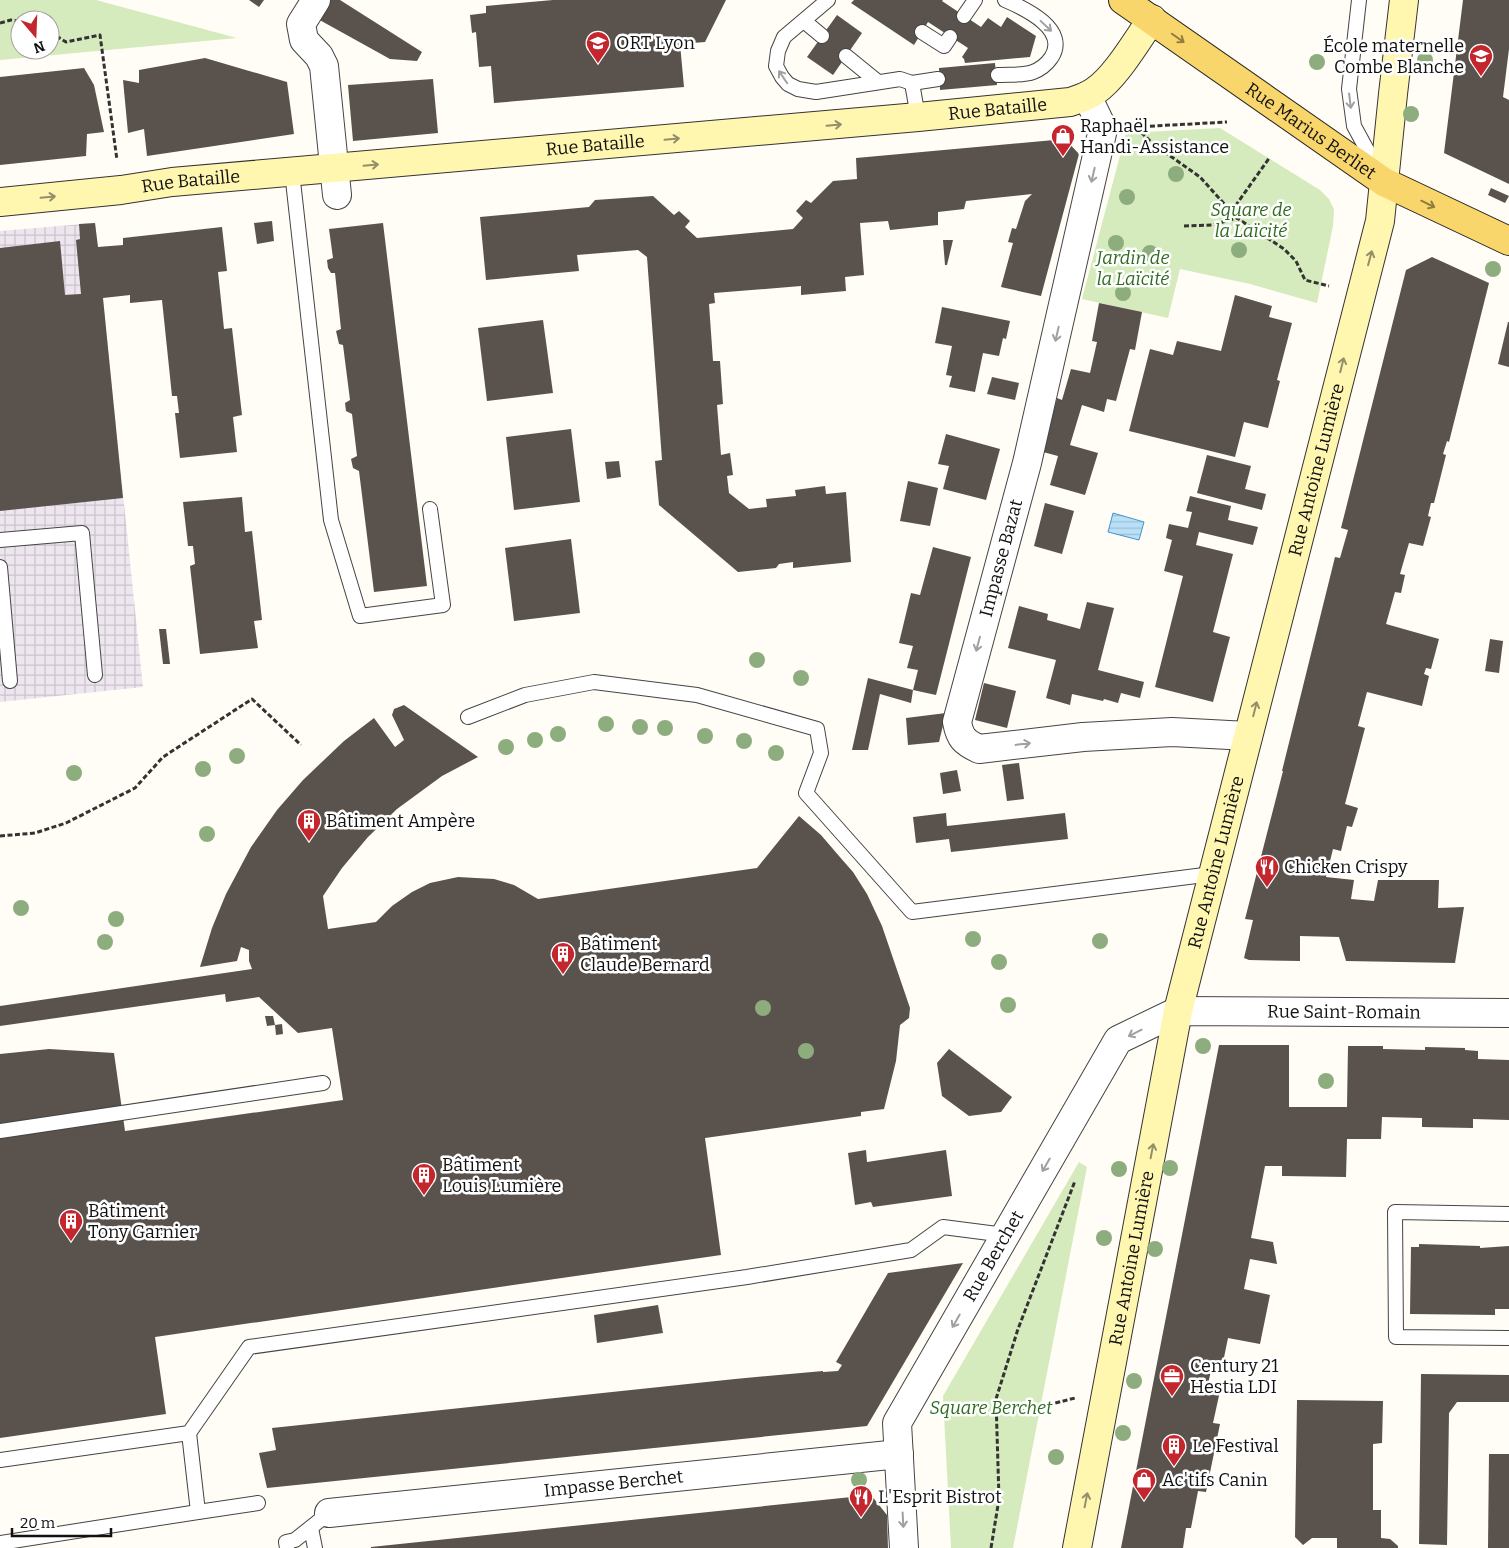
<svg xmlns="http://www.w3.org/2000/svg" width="1509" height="1548" font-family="Bitter,serif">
<defs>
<pattern id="industrial-grid" width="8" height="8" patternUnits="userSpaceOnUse" patternTransform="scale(1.25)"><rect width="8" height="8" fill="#eee6ef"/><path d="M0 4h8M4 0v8" fill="none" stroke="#cbc4cc"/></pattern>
<pattern id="water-rules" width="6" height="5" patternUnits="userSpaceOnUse" patternTransform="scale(1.25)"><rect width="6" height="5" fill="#b9e0f7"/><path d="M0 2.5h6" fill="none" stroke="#9ebfd3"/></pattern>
</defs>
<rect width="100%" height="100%" fill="#fffdf5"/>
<polygon fill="url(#industrial-grid)" points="95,223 143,687 0,702 0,231"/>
<g fill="#d5ebbd" fill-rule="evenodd">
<path d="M0,0H96L237,38L0,60ZM20,20H50V50H20Z"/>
<polygon points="1220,128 1320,190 1329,199 1334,209 1333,226 1317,303 1250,284 1180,269 1168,318 1082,299 1126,133"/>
<polygon points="1079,1162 1087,1167 1013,1548 951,1548 943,1396"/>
</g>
<polygon fill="url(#water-rules)" stroke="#3f96cf" points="1113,513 1144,522 1139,540 1108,532"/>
<g fill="#5a524d">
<polygon points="249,0 264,0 259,7"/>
<polygon points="328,0 340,0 422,52 417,61 390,59 316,18"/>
<polygon points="553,0 726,0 705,42 680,44 684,87 494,103 491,66 479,67 476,32 472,33 470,15 486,13 486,6"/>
<polygon points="854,0 943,0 942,1 981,27 988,18 1001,27 1007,17 1036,36 1030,57 965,63 964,59 962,57 968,48 928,22 914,45 851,3"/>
<polygon points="1463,0 1509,0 1509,49 1503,97 1509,100 1509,184 1444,153"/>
<polygon points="837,15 862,33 833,75 807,57"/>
<polygon points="205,58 287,82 294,134 147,156 144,129 128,133 123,80 139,83 139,70"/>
<polygon points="995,63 997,85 940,90 939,68"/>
<polygon points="84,68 94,85 104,132 87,134 86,156 0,165 0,77"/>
<polygon points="433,79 438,133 353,141 348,85"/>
<polygon points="1065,139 1079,154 1041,296 1001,287 1013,243 1008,242 1012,228 1016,229 1025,201 1032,194 966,201 964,209 938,212 938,225 890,230 888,221 860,223 864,275 845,277 846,291 801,295 801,286 714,293 715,303 709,304 713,361 720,361 723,404 717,405 721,455 730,453 733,475 727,476 729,493 749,509 767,507 766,499 796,496 795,490 825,486 826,494 846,492 851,562 793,568 793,562 779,564 776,568 738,572 659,505 655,461 662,460 647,257 638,250 577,255 579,271 486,280 480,217 589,207 595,200 653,196 674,215 679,211 690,221 685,227 697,238 793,229 803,218 796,211 806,200 811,203 833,181 857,179 856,158"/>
<polygon points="1491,188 1509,196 1505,203 1488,195"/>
<polygon points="272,221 274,241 257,244 254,223"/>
<polygon points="95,223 98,247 123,245 123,238 222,227 227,271 218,272 224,329 232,328 242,415 233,417 237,452 180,458 175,413 179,413 177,396 172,396 162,300 130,303 130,295 103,298 123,498 0,511 0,248 60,241 65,295 81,294 76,240 80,239 79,224"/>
<polygon points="383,223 427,586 374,592 359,471 353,468 351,459 357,456 352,414 346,411 345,403 350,400 343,345 339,344 336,331 341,329 335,273 331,273 328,268 327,260 333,258 329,229"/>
<polygon points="943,240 953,240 947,265 945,265"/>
<polygon points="1432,257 1489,283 1449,442 1447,441 1443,454 1446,455 1434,503 1431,503 1428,516 1431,517 1423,546 1409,543 1400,574 1405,575 1401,593 1395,592 1386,624 1439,639 1431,669 1426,668 1424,674 1429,676 1422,706 1367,692 1358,726 1365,728 1345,804 1358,808 1352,827 1347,826 1341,851 1333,849 1326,877 1354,880 1351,899 1374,901 1378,880 1439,880 1438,908 1464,907 1455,963 1346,961 1339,937 1300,936 1300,961 1249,960 1244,958 1253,920 1245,919 1283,771 1282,771 1335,557 1340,558 1348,530 1341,528 1406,270"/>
<polygon points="1235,295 1272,306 1269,317 1292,323 1277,380 1280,381 1268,428 1244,422 1235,457 1129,431 1150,349 1173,355 1177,341 1221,351"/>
<polygon points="1099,303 1142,312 1135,350 1130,349 1116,401 1107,399 1104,412 1082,405 1070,445 1098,453 1085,495 1050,485 1058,456 1043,452 1057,398 1062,400 1071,369 1090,373 1097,342 1092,341"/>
<polygon points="942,307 1010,321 1006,339 1003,338 999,356 983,353 975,392 949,387 952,376 946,375 952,346 935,343"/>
<polygon points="543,320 553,393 487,401 478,328"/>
<polygon points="1508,322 1509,322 1509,367 1498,364"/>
<polygon points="992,377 1019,383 1015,400 987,394"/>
<polygon points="571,429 580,502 514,510 506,437"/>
<polygon points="946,434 1000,449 986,500 943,489 949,466 938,464"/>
<polygon points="1207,455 1251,466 1245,489 1266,494 1262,510 1197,493"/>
<polygon points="619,461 621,477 607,479 605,462"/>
<polygon points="908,481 938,488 930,526 900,521"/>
<polygon points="1190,496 1231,506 1228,520 1258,527 1253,545 1199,532 1196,545 1233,554 1213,632 1230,637 1213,702 1155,687 1183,576 1164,571 1172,540 1166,538 1169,524 1188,528 1192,512 1186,511"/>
<polygon points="242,497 245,532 252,531 262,620 254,621 258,648 200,654 190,566 195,564 193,546 188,546 183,502"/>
<polygon points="1045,503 1074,511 1062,554 1034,546"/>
<polygon points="571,539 580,613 514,621 505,548"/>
<polygon points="933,547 971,557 936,695 913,690 918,670 907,668 913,646 899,643 911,593 920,595"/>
<polygon points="1087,602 1114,608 1098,670 1144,682 1140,698 1121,693 1118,703 1104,699 1103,701 1072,694 1070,705 1046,698 1056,660 1008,648 1019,606 1048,614 1047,620 1080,629"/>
<polygon points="159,629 166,629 170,664 163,664"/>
<polygon points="1490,639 1503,641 1499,673 1485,671"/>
<polygon points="868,678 913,690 911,703 880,694 868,750 852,750"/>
<polygon points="984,683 1016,691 1007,728 975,720"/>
<polygon points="404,705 478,757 442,776 397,809 368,837 342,868 323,896 328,929 376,922 392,906 412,892 430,883 458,877 494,879 514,885 538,899 757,868 799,816 821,835 839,856 853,872 867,894 882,926 910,1008 909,1018 900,1025 896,1061 884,1109 861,1112 861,1116 705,1138 721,1255 155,1337 166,1414 0,1438 0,1054 49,1049 114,1053 125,1131 343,1100 332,1028 298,1033 259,997 226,1002 225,994 0,1026 0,1006 252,969 249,961 249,950 241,947 237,961 200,967 212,928 226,894 251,847 277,810 303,780 344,741 374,718 395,747 404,740 392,715 394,709"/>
<polygon points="946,713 939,742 908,745 906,718"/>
<polygon points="1019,763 1024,799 1007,801 1002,765"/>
<polygon points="957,770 961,791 943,794 940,773"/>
<polygon points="946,813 947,826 1065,813 1068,839 951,852 949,839 916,843 913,817"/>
<polygon points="265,1016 273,1016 275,1025 267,1026"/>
<polygon points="282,1024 283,1034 276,1035 275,1025"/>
<polygon points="1219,1045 1289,1045 1289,1107 1347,1107 1348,1046 1383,1046 1383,1049 1425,1050 1425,1047 1465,1048 1465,1050 1478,1051 1478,1059 1509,1060 1509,1120 1473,1119 1473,1128 1422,1127 1422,1118 1382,1117 1381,1139 1347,1139 1346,1177 1284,1176 1282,1176 1282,1166 1265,1166 1251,1238 1273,1242 1277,1264 1250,1259 1244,1289 1270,1295 1260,1344 1228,1338 1221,1372 1211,1371 1207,1388 1220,1391 1213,1423 1220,1424 1206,1492 1198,1491 1191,1528 1186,1528 1183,1548 1121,1548"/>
<polygon points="949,1049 1012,1097 1001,1112 969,1116 942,1096 937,1063"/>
<polygon points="866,1150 867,1162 946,1150 952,1196 873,1207 871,1202 855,1205 848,1153"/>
<polygon points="1419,1244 1480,1246 1480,1248 1509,1246 1509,1309 1495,1309 1495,1315 1410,1314 1411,1247 1419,1247"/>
<polygon points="963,1263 867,1426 267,1488 259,1453 276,1450 272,1428 735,1379 823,1371 823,1372 838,1371 842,1365 836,1362 888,1273"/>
<polygon points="658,1305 663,1333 597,1343 594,1315"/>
<polygon points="1421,1374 1509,1375 1509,1402 1457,1402 1449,1413 1447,1545 1419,1544"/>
<polygon points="1297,1400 1383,1401 1382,1443 1373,1444 1373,1510 1381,1510 1381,1538 1390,1539 1398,1546 1398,1548 1337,1548 1337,1538 1312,1538 1303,1545 1295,1537"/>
<polygon points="1489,1454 1509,1454 1509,1548 1488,1548"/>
<polygon points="871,1495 887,1515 888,1548 371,1548 371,1547"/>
</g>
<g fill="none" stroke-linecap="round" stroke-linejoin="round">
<g stroke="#444" stroke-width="16">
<g id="lane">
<polyline points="828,0 784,37 778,51 776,66 782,77 788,84 798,89 816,92 900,79 912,83 938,79"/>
<polyline points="1359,0 1349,89 1354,126 1379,172"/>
<polyline points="964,16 975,0"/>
<polyline points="804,21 822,36"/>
<polyline points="922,32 944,46 950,37"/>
<polyline points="846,56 878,82"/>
<path d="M998,75C1009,74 1023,76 1033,72C1041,69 1046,65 1051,58C1070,30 1026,9 1005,0"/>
<polyline points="912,83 918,117"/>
<polyline points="292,172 331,520 360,616 443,605 430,509"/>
<polyline points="0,540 82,533 95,675"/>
<polyline points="0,567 10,681"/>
<polyline points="468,717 525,695 594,682 697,695 817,729 821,753 806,793 912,912 1212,874"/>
<polyline points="0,1131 323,1083"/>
<polyline points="1509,1214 1395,1212 1396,1337 1509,1338"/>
<polyline points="189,1433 198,1512 258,1503"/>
<polyline points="0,1460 189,1433 249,1347 747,1277 911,1250 943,1227 1005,1235"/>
<polyline points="311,1528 315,1548"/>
<polyline points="0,1543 198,1512"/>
<polyline points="287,1548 286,1542 295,1540 329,1513"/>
</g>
</g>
<g stroke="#444" stroke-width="30">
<g id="street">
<polyline points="316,0 301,24 304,40 319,56 324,66 337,195"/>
<path d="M1087,96L1103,129L1027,463L957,722C960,738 964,742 979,749L1083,737L1172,732L1248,736"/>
<path id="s1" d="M329,1513L899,1454"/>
<path id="s2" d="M904,1548L897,1423L1118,1040L1178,1011L1509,1013"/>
</g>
</g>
<g stroke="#333" stroke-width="30">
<g id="secondary">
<path id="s3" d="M0,202L121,190L172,182L918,117L1070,102C1079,99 1087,97 1095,91C1116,77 1137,40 1152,19"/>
<path id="s4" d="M1077,1548L1178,1011L1380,221L1393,94L1404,0"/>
</g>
</g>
<g stroke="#222" stroke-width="30">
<g id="primary">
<path id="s5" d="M1123,0L1384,182L1509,241"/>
</g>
</g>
<g stroke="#333" stroke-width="3" stroke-dasharray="5 2.5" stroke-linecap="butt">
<polyline points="0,23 11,20 20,21"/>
<polyline points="50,32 66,42 100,35 117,160"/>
<polyline points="1135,127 1227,122"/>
<polyline points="1136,127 1152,143 1200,177 1237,218 1284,249 1296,261 1305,280 1329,286"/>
<polyline points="1231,212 1270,157"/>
<polyline points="1184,226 1212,225 1237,218"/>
<polyline points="0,836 35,833 66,823 135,788 163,757 252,699 301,745"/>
<polyline points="996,1411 1040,1407 1075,1398"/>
<polyline points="991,1548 999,1499 996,1399 1018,1329 1075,1181"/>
</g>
<use href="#lane" stroke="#fff" stroke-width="14"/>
<use href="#street" stroke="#fff" stroke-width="28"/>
<use href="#secondary" stroke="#fff6b0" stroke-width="28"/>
<use href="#primary" stroke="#f9d66b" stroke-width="28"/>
</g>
<g fill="#8dad7f">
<circle cx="1425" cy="60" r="8"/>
<circle cx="1317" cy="62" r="8"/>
<circle cx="1411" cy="114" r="8"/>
<circle cx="1176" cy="174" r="8"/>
<circle cx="1127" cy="197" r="8"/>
<circle cx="1116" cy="243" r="8"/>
<circle cx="1239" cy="250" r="8"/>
<circle cx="1150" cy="253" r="8"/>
<circle cx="1493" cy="269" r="8"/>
<circle cx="1123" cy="293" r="8"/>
<circle cx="757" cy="660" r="8"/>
<circle cx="801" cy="678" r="8"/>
<circle cx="606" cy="724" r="8"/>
<circle cx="640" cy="727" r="8"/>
<circle cx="665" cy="728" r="8"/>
<circle cx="558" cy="734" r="8"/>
<circle cx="705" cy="736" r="8"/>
<circle cx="535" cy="740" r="8"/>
<circle cx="744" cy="741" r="8"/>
<circle cx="506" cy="747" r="8"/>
<circle cx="776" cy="753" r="8"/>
<circle cx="237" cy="756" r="8"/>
<circle cx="203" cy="769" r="8"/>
<circle cx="74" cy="773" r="8"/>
<circle cx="207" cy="834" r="8"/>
<circle cx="21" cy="908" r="8"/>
<circle cx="116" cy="919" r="8"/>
<circle cx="973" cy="939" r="8"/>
<circle cx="1100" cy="941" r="8"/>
<circle cx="105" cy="942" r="8"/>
<circle cx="999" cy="962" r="8"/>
<circle cx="1008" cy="1005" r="8"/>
<circle cx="763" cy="1008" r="8"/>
<circle cx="1203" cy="1046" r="8"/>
<circle cx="806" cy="1051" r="8"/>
<circle cx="1326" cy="1081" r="8"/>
<circle cx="1170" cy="1168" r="8"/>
<circle cx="1119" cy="1169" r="8"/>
<circle cx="1104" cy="1238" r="8"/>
<circle cx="1155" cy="1249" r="8"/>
<circle cx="1134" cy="1381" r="8"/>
<circle cx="1123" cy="1433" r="8"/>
<circle cx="1056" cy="1457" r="8"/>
<circle cx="859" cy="1480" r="8"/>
</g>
<defs><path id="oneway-shaft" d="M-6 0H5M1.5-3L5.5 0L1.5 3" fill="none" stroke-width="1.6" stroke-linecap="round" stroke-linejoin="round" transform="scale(1.25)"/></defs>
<g stroke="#a0a0a0">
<use href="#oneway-shaft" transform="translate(1046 26) rotate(43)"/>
<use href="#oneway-shaft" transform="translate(783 77) rotate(-124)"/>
<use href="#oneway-shaft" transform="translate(1350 101) rotate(83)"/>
<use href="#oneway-shaft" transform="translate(1093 175) rotate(103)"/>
<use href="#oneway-shaft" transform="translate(1057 334) rotate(103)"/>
<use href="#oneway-shaft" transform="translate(978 644) rotate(105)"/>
<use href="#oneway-shaft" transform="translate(1023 744) rotate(-7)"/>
<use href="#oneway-shaft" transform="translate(1135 1033) rotate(153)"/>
<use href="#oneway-shaft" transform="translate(1046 1165) rotate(120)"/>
<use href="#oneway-shaft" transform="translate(956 1321) rotate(120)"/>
<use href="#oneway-shaft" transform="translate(903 1520) rotate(87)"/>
</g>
<g stroke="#917d42">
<use href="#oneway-shaft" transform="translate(1178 38) rotate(35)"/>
<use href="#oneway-shaft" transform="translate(1428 204) rotate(26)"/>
</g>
<g stroke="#948f68">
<use href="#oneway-shaft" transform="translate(834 125) rotate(-5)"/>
<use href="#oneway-shaft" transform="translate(672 139) rotate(-5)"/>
<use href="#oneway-shaft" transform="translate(371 165) rotate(-5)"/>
<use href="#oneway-shaft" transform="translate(48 197) rotate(-5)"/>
<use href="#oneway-shaft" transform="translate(1370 258) rotate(-75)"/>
<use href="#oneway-shaft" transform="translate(1342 365) rotate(-76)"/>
<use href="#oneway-shaft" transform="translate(1255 709) rotate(-76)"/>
<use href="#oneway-shaft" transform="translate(1152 1151) rotate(-79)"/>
<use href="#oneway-shaft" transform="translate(1086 1500) rotate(-79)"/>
</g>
<defs>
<g id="school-pin" transform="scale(1.25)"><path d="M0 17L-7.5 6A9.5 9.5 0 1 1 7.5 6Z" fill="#c4262e" stroke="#fff"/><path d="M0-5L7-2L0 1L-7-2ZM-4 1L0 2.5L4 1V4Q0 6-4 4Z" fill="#fff"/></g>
<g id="shop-pin" transform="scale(1.25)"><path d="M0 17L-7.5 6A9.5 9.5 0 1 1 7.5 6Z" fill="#c4262e" stroke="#fff"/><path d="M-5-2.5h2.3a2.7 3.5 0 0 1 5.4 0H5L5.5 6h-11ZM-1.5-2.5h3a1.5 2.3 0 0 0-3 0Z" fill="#fff"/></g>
<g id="building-pin" transform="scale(1.25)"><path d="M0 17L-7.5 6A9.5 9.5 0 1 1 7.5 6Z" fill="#c4262e" stroke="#fff"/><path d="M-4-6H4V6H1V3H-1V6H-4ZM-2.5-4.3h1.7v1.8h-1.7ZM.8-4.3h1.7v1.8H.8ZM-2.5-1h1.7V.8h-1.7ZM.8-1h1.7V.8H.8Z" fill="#fff"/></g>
<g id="restaurant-pin" transform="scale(1.25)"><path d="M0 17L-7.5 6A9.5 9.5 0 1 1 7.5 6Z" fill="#c4262e" stroke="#fff"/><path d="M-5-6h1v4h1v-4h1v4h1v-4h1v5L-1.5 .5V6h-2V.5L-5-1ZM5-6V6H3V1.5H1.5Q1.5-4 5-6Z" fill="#fff"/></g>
<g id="office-pin" transform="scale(1.25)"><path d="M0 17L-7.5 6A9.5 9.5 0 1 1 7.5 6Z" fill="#c4262e" stroke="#fff"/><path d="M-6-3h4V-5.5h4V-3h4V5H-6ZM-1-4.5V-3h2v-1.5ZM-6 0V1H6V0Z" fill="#fff"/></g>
</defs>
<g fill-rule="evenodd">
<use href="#school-pin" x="598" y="43"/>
<use href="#school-pin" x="1481" y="56"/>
<use href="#shop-pin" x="1063" y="136"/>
<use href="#building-pin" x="309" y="821"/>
<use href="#restaurant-pin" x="1267" y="867"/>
<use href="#building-pin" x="563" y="954"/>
<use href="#building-pin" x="424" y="1175"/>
<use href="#building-pin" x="71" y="1221"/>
<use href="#office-pin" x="1172" y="1376"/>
<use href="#building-pin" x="1174" y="1446"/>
<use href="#shop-pin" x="1144" y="1480"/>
<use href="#restaurant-pin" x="861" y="1497"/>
</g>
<g text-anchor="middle" stroke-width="5" stroke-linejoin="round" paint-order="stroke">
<g font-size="18" fill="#111" stroke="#fff" text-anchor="start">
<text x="616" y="49">ORT Lyon</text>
<text x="1464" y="52" text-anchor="end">École maternelle<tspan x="1464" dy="21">Combe Blanche</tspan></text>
<text x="1080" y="132">Raphaël<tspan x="1080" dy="21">Handi-Assistance</tspan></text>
<text x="326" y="827">Bâtiment Ampère</text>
<text x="1284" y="873">Chicken Crispy</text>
<text x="580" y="950">Bâtiment<tspan x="580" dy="21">Claude Bernard</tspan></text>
<text x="442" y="1171">Bâtiment<tspan x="442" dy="21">Louis Lumière</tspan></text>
<text x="88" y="1217">Bâtiment<tspan x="88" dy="21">Tony Garnier</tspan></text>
<text x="1190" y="1372">Century 21<tspan x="1190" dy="21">Hestia LDI</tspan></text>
<text x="1192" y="1452">Le Festival</text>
<text x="1162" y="1486">Ac'tifs Canin</text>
<text x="878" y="1503">L'Esprit Bistrot</text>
</g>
<g font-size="18" fill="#111" stroke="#fff">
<text dy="6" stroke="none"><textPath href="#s3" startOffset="1002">Rue Bataille</textPath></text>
<text dy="6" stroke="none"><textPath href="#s5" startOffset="229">Rue Marius Berliet</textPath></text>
<text dy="6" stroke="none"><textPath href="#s3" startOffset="598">Rue Bataille</textPath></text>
<text dy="6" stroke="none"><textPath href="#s3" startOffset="192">Rue Bataille</textPath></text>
<text dy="6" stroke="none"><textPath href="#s4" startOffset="1105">Rue Antoine Lumière</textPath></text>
<text transform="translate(1001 558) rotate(-75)" y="6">Impasse Bazat</text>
<text dy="6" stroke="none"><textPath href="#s4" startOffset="700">Rue Antoine Lumière</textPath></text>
<text dy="6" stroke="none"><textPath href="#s2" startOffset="800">Rue Saint-Romain</textPath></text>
<text dy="6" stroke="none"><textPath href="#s2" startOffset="318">Rue Berchet</textPath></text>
<text dy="6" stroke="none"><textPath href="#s4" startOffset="295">Rue Antoine Lumière</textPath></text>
<text dy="6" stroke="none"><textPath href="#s1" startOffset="286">Impasse Berchet</textPath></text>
</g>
<g font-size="18" font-style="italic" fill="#2f6b1f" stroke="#fff">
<text x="1251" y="216">Square de<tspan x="1251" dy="21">la Laïcité</tspan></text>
<text x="1133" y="264">Jardin de<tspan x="1133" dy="21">la Laïcité</tspan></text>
<text x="991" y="1414">Square Berchet</text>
</g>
</g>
<g transform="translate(35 35) rotate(161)"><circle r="24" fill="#ffffff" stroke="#a0a0a0"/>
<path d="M0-4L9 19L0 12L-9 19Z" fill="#c4262e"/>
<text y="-8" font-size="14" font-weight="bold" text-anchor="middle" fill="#111111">N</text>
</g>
<path d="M12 1528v8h99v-8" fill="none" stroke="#111111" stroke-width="2.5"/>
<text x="20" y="1528" font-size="15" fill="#111111" stroke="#ffffff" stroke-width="4" paint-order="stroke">20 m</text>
</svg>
